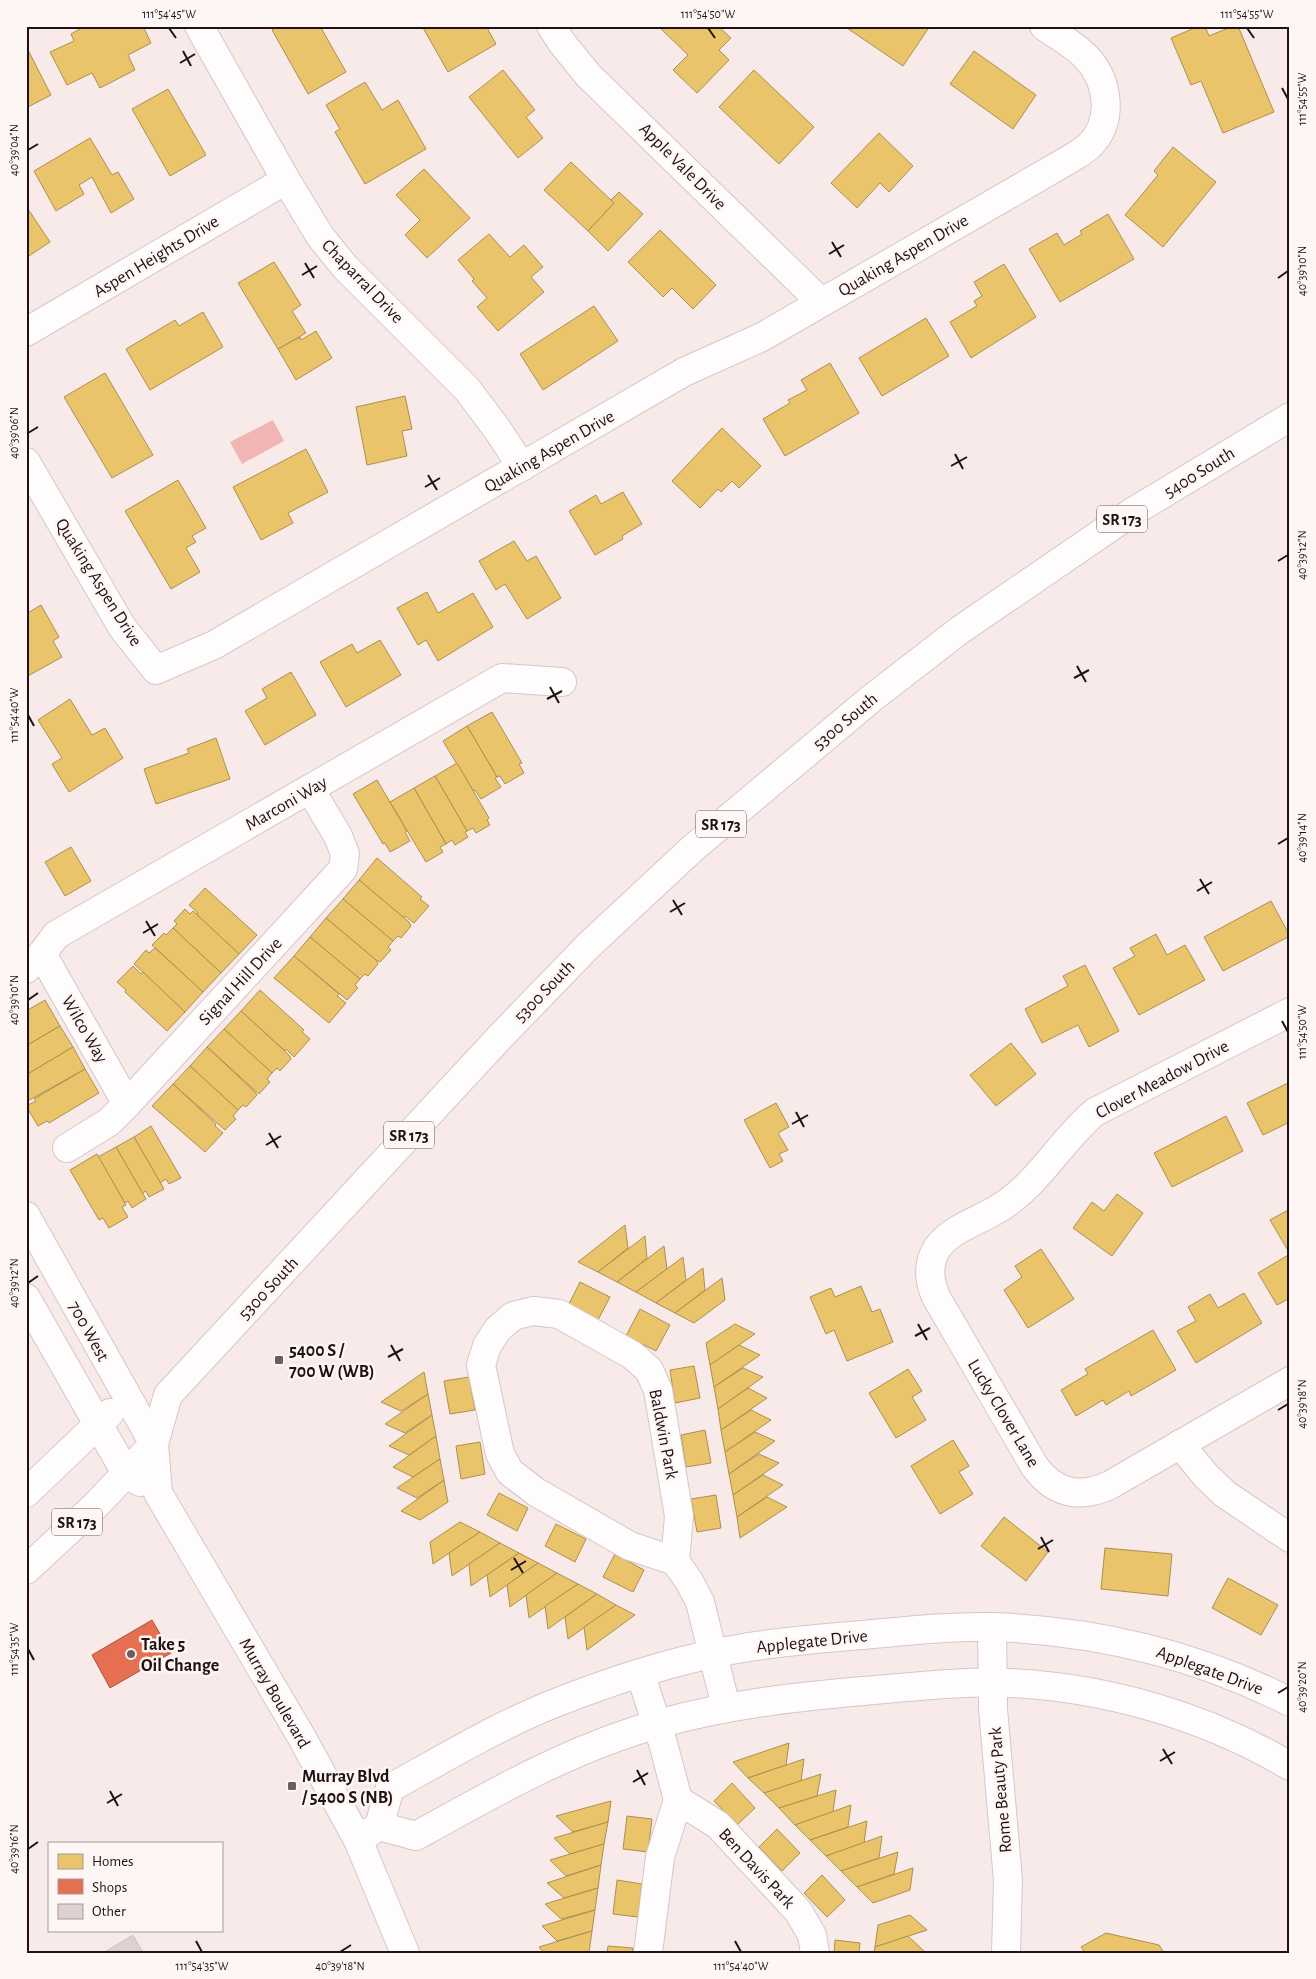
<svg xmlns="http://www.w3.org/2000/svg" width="1316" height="1979" font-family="'Alegreya Sans',sans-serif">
<rect width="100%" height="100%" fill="#f7eae9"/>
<polygon fill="#f1b6b4" points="273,420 284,441 242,464 230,442"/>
<g fill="#e9c46a" stroke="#ad8f50">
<polygon points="85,26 143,26 151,43 128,55 135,70 100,88 92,73 67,85 50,52 74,41 71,34"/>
<polygon points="278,26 320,26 346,72 308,94 272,30"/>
<polygon points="422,26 486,26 496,44 448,72"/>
<polygon points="658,26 718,26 731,38 719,50 729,60 697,93 673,70 688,55"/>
<polygon points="844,26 930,26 903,66"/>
<polygon points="1199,26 1205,26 1209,36 1233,26 1238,26 1274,112 1223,133 1201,81 1191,85 1171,38"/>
<polygon points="27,48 51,95 26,108 26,49"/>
<polygon points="974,51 1036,95 1013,129 950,84"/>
<polygon points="503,70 535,110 526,117 543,138 518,158 469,97"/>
<polygon points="754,70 814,127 779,164 719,107"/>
<polygon points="365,82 382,110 398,100 426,149 365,184 335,132 340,129 326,105"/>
<polygon points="168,89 206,155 170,176 132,109"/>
<polygon points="879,133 913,166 889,192 880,183 857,208 831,183"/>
<polygon points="90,138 112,175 118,172 134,199 111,213 92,177 79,185 84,194 56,211 34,171"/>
<polygon points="1173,147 1216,182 1163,247 1125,215 1158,175 1154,171"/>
<polygon points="571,162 614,203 588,231 544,190"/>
<polygon points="424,169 470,218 427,258 405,235 420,220 396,195"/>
<polygon points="619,192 643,214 608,251 588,231 614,203 611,200"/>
<polygon points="26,206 50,242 26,258"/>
<polygon points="1108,214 1134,259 1060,302 1029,249 1057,233 1064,245 1082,234 1080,231"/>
<polygon points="660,230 716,285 693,309 672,288 663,297 628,262"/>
<polygon points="489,234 510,257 524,245 543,267 531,277 544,292 498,331 477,307 487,298 472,281 474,279 458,260"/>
<polygon points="274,262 301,305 292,311 306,333 278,349 238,283"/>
<polygon points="1004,264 1036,317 971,358 950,322 977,306 974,301 982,296 974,282"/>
<polygon points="594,306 618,341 543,390 520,354"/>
<polygon points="203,312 223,347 150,390 126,349 175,320 179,326"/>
<polygon points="926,318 949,356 882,396 859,358"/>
<polygon points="316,331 332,358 296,380 278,349 300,337 301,340"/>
<polygon points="830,363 859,413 785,456 763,419 790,403 788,400 807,390 801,380"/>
<polygon points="105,373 153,455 112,478 64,397"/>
<polygon points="405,396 412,429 402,431 407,456 367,465 356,407"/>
<polygon points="722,428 761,466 739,488 732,481 721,492 718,489 700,508 672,481"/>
<polygon points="306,449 328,492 288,513 293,523 261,540 233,487"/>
<polygon points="178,480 206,528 192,536 196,542 186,548 200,572 171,589 125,511"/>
<polygon points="623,492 642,524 622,536 623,539 595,555 569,511 596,495 601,504"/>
<polygon points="514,541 527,561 536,556 561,598 527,619 505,584 496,590 479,561"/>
<polygon points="427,592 438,613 473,593 493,627 438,661 426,640 418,645 397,608"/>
<polygon points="41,605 59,637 53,641 62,657 26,677 26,614"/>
<polygon points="380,640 401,675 346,707 320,662 352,644 357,653"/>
<polygon points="291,672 316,715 265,745 245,711 267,698 262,689"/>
<polygon points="70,699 92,735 105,728 123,758 69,792 52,764 62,758 38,720"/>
<polygon points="492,712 522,763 519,764 524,773 505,784 500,776 497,777 467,726"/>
<polygon points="467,726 497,777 495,778 501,787 481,799 475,790 473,791 443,741"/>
<polygon points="216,738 230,779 156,804 144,769 189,753 187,749"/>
<polygon points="457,763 489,818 487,820 490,825 476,833 473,828 467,831 435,776"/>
<polygon points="435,776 467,831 465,832 468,837 455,845 452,840 446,844 414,788"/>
<polygon points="377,780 407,831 405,832 410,841 390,852 385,843 383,844 353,794"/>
<polygon points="414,788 446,844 440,847 443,852 426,862 390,802"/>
<polygon points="71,847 91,881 65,896 45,862"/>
<polygon points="377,858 422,897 420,899 429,906 414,923 405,916 404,918 359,880"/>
<polygon points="359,880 409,922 411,926 401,938 398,936 393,941 343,899"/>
<polygon points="205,888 257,935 239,954 196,914 198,913 189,905"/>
<polygon points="343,899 393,941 388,947 391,950 380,962 376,960 326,918"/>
<polygon points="1271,901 1290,936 1223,971 1204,937"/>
<polygon points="185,909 190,914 193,911 239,954 221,973 173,928 177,924 174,921"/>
<polygon points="326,918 376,960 378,964 368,976 365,974 360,979 310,937"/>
<polygon points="173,928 221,973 203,992 152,945 164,933 166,935"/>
<polygon points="1156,934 1167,955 1185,945 1205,980 1139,1015 1113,968 1135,956 1130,948"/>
<polygon points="310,937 360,979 355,985 358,988 347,1000 294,956"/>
<polygon points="155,948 203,992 185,1012 134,964 146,950 149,953"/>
<polygon points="294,956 339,994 337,996 346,1003 329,1023 274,978"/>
<polygon points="1085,965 1119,1031 1089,1047 1078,1025 1042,1043 1025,1009 1068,986 1063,976"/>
<polygon points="133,966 141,974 143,972 185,1012 167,1031 125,992 126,990 117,982"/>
<polygon points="260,990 304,1030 302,1032 310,1039 294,1057 286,1049 285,1051 241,1011"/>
<polygon points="45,1000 60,1026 26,1046 26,1011"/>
<polygon points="241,1011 289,1055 291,1059 280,1071 277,1068 272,1073 224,1029"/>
<polygon points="60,1026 73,1047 26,1075 26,1046"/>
<polygon points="224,1029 272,1073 267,1079 270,1082 259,1094 207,1047"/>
<polygon points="1011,1043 1036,1074 996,1106 970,1075"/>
<polygon points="73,1047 85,1069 26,1102 26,1075"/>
<polygon points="207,1047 255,1092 257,1095 246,1107 243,1105 238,1110 190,1066"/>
<polygon points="190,1066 238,1110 233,1116 236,1119 225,1130 173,1084"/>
<polygon points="85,1069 99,1093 49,1123 47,1121 38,1126 26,1106 36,1101 34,1099"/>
<polygon points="1290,1082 1290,1122 1263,1135 1247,1103"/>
<polygon points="173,1084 216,1124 215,1126 223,1133 205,1152 152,1106"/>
<polygon points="776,1103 789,1127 778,1133 788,1150 779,1154 783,1161 770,1168 744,1120"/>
<polygon points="1226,1116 1243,1151 1172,1187 1154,1153"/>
<polygon points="151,1126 181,1178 169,1184 166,1179 160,1183 134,1137"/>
<polygon points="134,1137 164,1189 149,1197 146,1191 142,1193 116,1147"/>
<polygon points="116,1147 146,1199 132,1208 128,1201 125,1203 98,1157"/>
<polygon points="97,1154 126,1205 122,1207 128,1217 109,1228 103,1218 99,1220 70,1170"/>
<polygon points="1117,1194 1143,1213 1112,1256 1073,1228 1092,1202 1104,1211"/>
<polygon points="1290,1209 1290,1254 1270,1220"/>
<polygon points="625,1225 628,1248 598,1272 578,1262"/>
<polygon points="645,1236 647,1258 617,1282 598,1272"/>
<polygon points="664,1246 667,1269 636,1292 617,1282"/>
<polygon points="1041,1249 1074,1299 1028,1328 1004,1290 1022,1277 1015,1266"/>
<polygon points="1290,1254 1290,1298 1277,1305 1258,1273"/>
<polygon points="683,1257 686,1280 656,1303 636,1292"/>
<polygon points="703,1268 705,1290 675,1313 656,1303"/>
<polygon points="722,1278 725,1300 694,1323 675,1313"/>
<polygon points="580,1282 610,1297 598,1320 569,1304"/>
<polygon points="861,1286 872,1312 880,1309 893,1342 847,1361 834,1330 826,1334 810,1297 831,1288 835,1297"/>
<polygon points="1244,1293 1262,1323 1196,1363 1177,1331 1196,1321 1188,1307 1210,1294 1218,1308"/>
<polygon points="640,1309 670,1325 656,1351 626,1336"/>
<polygon points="735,1324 755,1334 710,1365 706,1343"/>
<polygon points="1153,1330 1176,1370 1131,1396 1129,1391 1106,1405 1103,1400 1076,1416 1061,1390 1088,1374 1085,1369"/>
<polygon points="739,1345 760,1355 714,1387 710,1365"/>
<polygon points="694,1366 700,1398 675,1403 670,1370"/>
<polygon points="743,1368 763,1377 718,1409 714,1387"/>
<polygon points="908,1369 922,1391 912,1397 926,1420 896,1438 869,1393"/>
<polygon points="424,1372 428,1394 401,1411 381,1402"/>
<polygon points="469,1377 475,1410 450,1414 444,1381"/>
<polygon points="748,1388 767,1398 721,1430 718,1409"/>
<polygon points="428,1394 432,1415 405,1433 385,1424"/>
<polygon points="751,1410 771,1420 725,1452 721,1430"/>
<polygon points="432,1415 436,1436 409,1455 389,1446"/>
<polygon points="705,1430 711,1463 686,1467 681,1435"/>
<polygon points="755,1432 775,1441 729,1474 725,1452"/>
<polygon points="436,1436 440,1459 413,1477 393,1467"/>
<polygon points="953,1440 969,1466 959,1472 973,1494 940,1514 911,1466"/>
<polygon points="480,1442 485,1474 461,1479 456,1446"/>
<polygon points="759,1454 779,1463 733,1495 729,1474"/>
<polygon points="440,1459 444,1480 417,1498 397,1488"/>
<polygon points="763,1475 783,1485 737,1517 733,1495"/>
<polygon points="444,1480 448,1502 420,1520 401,1511"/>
<polygon points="499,1493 528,1508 517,1531 487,1515"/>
<polygon points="716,1495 721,1528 697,1532 691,1499"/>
<polygon points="767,1497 787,1507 740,1538 737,1517"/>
<polygon points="1004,1517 1048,1552 1026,1581 981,1546"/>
<polygon points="460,1522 480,1532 433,1564 430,1542"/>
<polygon points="556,1524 586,1539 575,1562 545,1546"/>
<polygon points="480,1532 500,1543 452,1576 449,1553"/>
<polygon points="500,1543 519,1553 471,1586 469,1564"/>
<polygon points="1105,1548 1172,1554 1168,1596 1101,1589"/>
<polygon points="519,1553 538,1563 490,1597 487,1575"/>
<polygon points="615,1554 644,1570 633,1592 603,1577"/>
<polygon points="538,1563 557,1573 510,1607 507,1585"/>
<polygon points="557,1573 578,1584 529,1618 526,1595"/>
<polygon points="1228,1578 1278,1605 1261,1635 1212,1608"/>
<polygon points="578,1584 597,1594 548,1629 545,1606"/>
<polygon points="597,1594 616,1605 568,1639 565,1617"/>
<polygon points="616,1605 635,1615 587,1650 584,1627"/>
<polygon points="789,1743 786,1765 748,1778 733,1762"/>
<polygon points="804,1759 801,1781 764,1793 748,1778"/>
<polygon points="821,1774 817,1796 779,1808 764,1793"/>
<polygon points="732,1783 755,1808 737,1825 714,1801"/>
<polygon points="836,1790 833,1812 795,1825 779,1808"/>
<polygon points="611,1801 608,1822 573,1832 556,1816"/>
<polygon points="851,1805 848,1827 810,1840 795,1825"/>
<polygon points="627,1816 652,1819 648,1852 623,1849"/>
<polygon points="867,1821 864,1843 826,1856 810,1840"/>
<polygon points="608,1822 604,1844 570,1854 554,1838"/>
<polygon points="777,1829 800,1853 782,1871 759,1847"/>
<polygon points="882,1836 879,1858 841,1871 826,1856"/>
<polygon points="604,1844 601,1865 566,1876 550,1860"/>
<polygon points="898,1852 894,1874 857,1887 841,1871"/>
<polygon points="601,1865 598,1888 564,1898 547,1883"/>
<polygon points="913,1868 910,1890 873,1903 857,1887"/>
<polygon points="822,1875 845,1900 827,1917 804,1893"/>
<polygon points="617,1880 642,1884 638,1917 613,1914"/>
<polygon points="598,1888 595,1910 561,1919 545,1904"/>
<polygon points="595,1910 592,1931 557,1941 542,1926"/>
<polygon points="910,1915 927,1930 875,1947 878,1925"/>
<polygon points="592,1931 589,1953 544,1953 539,1947"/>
<polygon points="1106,1933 1159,1945 1164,1953 1085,1953 1081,1947"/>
<polygon points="908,1936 925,1952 874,1953 875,1947"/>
<polygon points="835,1940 860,1943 859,1953 834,1953"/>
<polygon points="608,1946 633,1948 632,1953 607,1953"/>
</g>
<polygon fill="#e76f51" stroke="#ab533e" points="152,1620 171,1653 110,1688 92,1655"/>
<polygon fill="#dfd1d1" stroke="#cec1c0" points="133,1935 143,1953 103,1953"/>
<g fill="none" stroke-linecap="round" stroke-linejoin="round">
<g stroke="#d5c7c7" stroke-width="30">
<g id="minor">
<polyline points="199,26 286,180 320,236 345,267 467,389 497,429 522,467"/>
<polyline points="551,26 562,43 588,75 821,302"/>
<polyline points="26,332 286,180"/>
<path d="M26,462L122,627L156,670L214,645L684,372L762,337L1070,159C1076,155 1084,151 1089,146C1114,122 1109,82 1087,58C1076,46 1058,36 1044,26"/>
<polyline points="42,954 127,1104"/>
<polyline points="26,969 42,954 56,935 502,678 562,682"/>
<path d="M1290,1012L1095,1112C1059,1142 1038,1186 996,1210C978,1221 951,1229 938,1247C927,1263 929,1281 936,1297L1035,1467C1055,1494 1080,1499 1110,1485L1290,1381"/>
<polyline points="67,1148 109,1122 127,1104 343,869 345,854 338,836 310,789"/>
<polygon points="533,1311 559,1314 632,1355 649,1370 658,1390 679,1516 675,1561 630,1546 536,1492 510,1472 500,1454 481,1365 487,1346 497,1330 513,1316"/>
<polyline points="1180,1444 1206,1476 1225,1494 1290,1538"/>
<polyline points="675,1561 689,1581 700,1602 726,1707"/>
<polyline points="992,1627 993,1709 1008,1880 1006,1953"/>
<polyline points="640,1673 663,1743 678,1800"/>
<path d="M379,1826L416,1836C493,1793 572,1748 658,1724C725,1705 793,1697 863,1691C911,1687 961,1681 1010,1683C1108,1688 1205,1716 1290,1766"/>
<path d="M358,1840L379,1826L390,1788C447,1757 502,1723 563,1700C622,1677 686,1657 749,1647C786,1641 824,1638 862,1635C906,1631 950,1626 994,1627C1097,1631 1198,1655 1290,1702"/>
<polyline points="648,1953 660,1857 678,1800 718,1825 798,1911 812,1935 815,1953"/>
</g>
</g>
<g stroke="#d5c7c7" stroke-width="30">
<g id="major">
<polyline points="26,1216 154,1444 158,1493 301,1736 358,1840 405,1953"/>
<polyline points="26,1298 126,1473 140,1482"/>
<polyline points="26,1493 110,1413"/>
<polyline points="26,1570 95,1506 154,1444 168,1395 500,1037 588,946 693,848 872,698 960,630 1131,513 1290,417"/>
</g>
</g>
<use href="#minor" stroke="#fefcfc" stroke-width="28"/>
<use href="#major" stroke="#fefcfc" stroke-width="28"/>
</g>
<path fill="none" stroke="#201212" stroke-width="2" d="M169,28L176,38M708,28L715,38M1247,28L1254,38M183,51L191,66M180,63L195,54M1282,88L1288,99M28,150L38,144M832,242L841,257M829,254L844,245M305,263L314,278M302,275L317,266M1278,278L1288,271M28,433L38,427M955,454L963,469M951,466L967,457M428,475L437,490M425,487L440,478M1278,561L1288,555M1077,666L1086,682M1074,678L1089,670M550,687L559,703M547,699L562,691M28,715L34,726M1278,844L1288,838M1200,879L1209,894M1197,891L1212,882M673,900L682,915M670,912L685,903M146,921L155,936M143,933L158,924M28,1000L38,993M1282,1021L1288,1032M796,1112L804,1127M792,1124L808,1115M269,1133L278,1148M266,1145L281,1136M28,1283L38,1276M918,1324L927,1340M915,1336L930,1328M391,1345L400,1361M388,1357L403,1349M1278,1410L1288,1404M1041,1537L1049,1552M1038,1549L1053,1540M514,1558L523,1573M511,1570L526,1561M28,1649L34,1660M1278,1693L1288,1687M1163,1749L1172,1764M1160,1761L1175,1752M637,1770L645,1785M633,1782L648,1773M110,1791L118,1806M107,1803L122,1794M28,1849L38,1842M196,1941L202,1952M735,1941L741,1952M340,1952L351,1945"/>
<g fill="#6b5e5d" stroke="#fef6f5" stroke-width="2">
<rect x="274" y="1355" width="10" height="10" rx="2.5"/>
<circle cx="131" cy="1654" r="5"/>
<rect x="287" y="1781" width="10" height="10" rx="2.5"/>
</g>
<g text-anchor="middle" stroke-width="5" stroke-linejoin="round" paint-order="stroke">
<g fill="#fef6f5" stroke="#635656" stroke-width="1">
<rect x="1097" y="505.5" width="50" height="27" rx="4"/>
<rect x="696" y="810.5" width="50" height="27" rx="4"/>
<rect x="384" y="1121.5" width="50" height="27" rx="4"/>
<rect x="52" y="1508.5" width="50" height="27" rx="4"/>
</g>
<g font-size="16" font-weight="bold" fill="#201212">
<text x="1122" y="525">SR 173</text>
<text x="721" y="830">SR 173</text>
<text x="409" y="1141">SR 173</text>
<text x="77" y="1528">SR 173</text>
</g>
<g font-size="18" fill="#201212" stroke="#fef6f5">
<text transform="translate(683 166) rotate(45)" y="6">Apple Vale Drive</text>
<text transform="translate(903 255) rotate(-30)" y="6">Quaking Aspen Drive</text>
<text transform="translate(156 256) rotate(-31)" y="6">Aspen Heights Drive</text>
<text transform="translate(363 281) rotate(46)" y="6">Chaparral Drive</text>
<text transform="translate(549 451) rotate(-30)" y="6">Quaking Aspen Drive</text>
<text transform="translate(1199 472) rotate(-32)" y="6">5400 South</text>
<text transform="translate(99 582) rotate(58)" y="6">Quaking Aspen Drive</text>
<text transform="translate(845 721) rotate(-40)" y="6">5300 South</text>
<text transform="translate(286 803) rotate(-30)" y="6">Marconi Way</text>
<text transform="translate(240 981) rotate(-47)" y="6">Signal Hill Drive</text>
<text transform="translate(544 991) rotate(-46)" y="6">5300 South</text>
<text transform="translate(85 1029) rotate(60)" y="6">Wilco Way</text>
<text transform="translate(1162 1079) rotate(-28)" y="6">Clover Meadow Drive</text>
<text transform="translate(268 1288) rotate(-47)" y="6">5300 South</text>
<text transform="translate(89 1331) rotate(61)" y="6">700 West</text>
<text transform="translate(1004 1413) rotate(59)" y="6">Lucky Clover Lane</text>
<text transform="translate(664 1434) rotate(79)" y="6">Baldwin Park</text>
<text transform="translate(812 1641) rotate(-6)" y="6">Applegate Drive</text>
<text transform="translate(1210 1670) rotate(20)" y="6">Applegate Drive</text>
<text transform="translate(275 1693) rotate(60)" y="6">Murray Boulevard</text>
<text transform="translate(1000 1790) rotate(-95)" y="6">Rome Beauty Park</text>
<text transform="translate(757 1868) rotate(47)" y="6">Ben Davis Park</text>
</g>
<g font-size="18" font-weight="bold" fill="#201212" stroke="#fef6f5" text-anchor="start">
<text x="289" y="1356">5400 S /<tspan x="289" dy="21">700 W (WB)</tspan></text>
<text x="141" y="1650">Take 5<tspan x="141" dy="21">Oil Change</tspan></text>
<text x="302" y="1782">Murray Blvd<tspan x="302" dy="21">/ 5400 S (NB)</tspan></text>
</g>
</g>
<rect width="1316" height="1979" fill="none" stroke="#fef6f5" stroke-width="55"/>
<rect x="48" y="1842" width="175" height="90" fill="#fef6f5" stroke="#a59b9a"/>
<rect x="58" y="1854" width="25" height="15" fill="#e9c46a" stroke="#a59b9a"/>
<text x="92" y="1866" font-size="15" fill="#201212">Homes</text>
<rect x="58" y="1879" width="25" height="15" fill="#e76f51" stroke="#a59b9a"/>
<text x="92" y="1892" font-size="15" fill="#201212">Shops</text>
<rect x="58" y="1904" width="25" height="15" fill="#dfd1d1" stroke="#a59b9a"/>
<text x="92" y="1916" font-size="15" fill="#201212">Other</text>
<rect x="28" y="28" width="1260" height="1924" fill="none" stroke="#201212" stroke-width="2"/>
<g font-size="12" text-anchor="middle" fill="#201212">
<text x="169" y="18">111°54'45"W</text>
<text x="708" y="18">111°54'50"W</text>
<text x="1247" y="18">111°54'55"W</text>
<text transform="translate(1302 99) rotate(-90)" y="4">111°54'55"W</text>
<text transform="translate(14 150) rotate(-90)" y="4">40°39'04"N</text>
<text transform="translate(1302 271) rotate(-90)" y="4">40°39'10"N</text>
<text transform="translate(14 433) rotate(-90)" y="4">40°39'06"N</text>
<text transform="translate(1302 555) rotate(-90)" y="4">40°39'12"N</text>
<text transform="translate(14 715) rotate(-90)" y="4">111°54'40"W</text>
<text transform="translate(1302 838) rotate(-90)" y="4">40°39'14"N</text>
<text transform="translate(14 1000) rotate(-90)" y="4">40°39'10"N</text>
<text transform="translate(1302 1032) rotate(-90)" y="4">111°54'50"W</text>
<text transform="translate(14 1283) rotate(-90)" y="4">40°39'12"N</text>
<text transform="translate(1302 1404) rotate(-90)" y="4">40°39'18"N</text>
<text transform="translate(14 1649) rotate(-90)" y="4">111°54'35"W</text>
<text transform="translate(1302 1687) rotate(-90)" y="4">40°39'20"N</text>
<text transform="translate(14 1849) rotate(-90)" y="4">40°39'16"N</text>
<text x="202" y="1970">111°54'35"W</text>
<text x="340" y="1970">40°39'18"N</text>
<text x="741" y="1970">111°54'40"W</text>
</g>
</svg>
